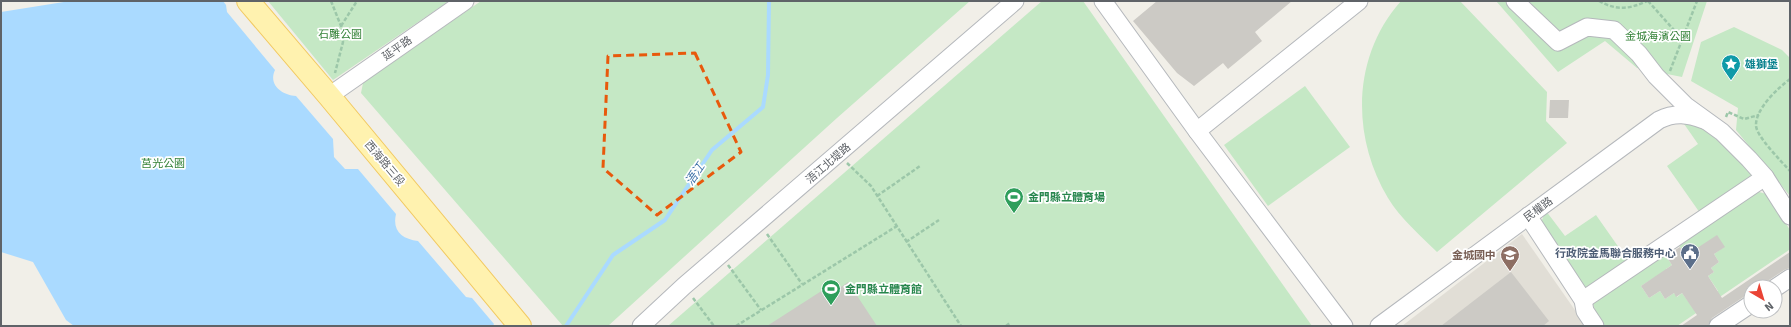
<svg xmlns="http://www.w3.org/2000/svg" width="1791" height="327" font-family="Signika,'Noto Sans TC',sans-serif">
<rect width="100%" height="100%" fill="#f1efe8"/>
<polygon fill="#e1ded6" points="1522,234 1586,326 1402,326"/>
<g fill="#c5e8c5">
<polygon points="268,1 449,1 333,80"/>
<polygon points="481,1 970,1 837,118 608,326 563,326 361,93 363,83"/>
<polygon points="1042,1 1083,1 1312,326 668,326"/>
<path d="M1401,1H1460L1547,92L1546,121L1567,143L1437,252C1421,236 1400,218 1388,198C1351,136 1352,56 1401,1Z"/>
<polygon points="1496,1 1707,1 1682,77 1637,68 1605,41 1558,72"/>
<polygon points="1734,27 1782,50 1790,58 1790,196 1736,130 1738,108 1691,81 1701,42"/>
<polygon points="1305,86 1350,147 1268,206 1224,145"/>
<polygon points="1682,121 1701,127 1711,134 1750,172 1751,176 1700,213 1667,166 1698,144"/>
<polygon points="1755,191 1767,194 1790,230 1789,250 1677,326 1605,326 1595,310 1593,304 1596,299 1664,253 1672,265 1666,269 1668,272 1652,279 1641,286 1649,298 1660,291 1665,299 1674,293 1677,297 1682,293 1693,308 1718,291 1708,276 1714,272 1711,268 1719,262 1714,254 1724,247 1694,255 1691,252 1686,256 1678,244"/>
<polygon points="1546,211 1565,236 1596,215 1629,262 1588,288 1582,286 1541,222"/>
</g>
<path fill="#aadaff" d="M70,1H223L226,5L227,12L275,70C268,85 282,95 296,96L333,139L334,157L345,169H358L396,214C392,231 402,239 418,241L466,297L472,298L494,324L493,326H74L66,320L33,262L1,252V12Z"/>
<g fill="none" stroke-linecap="round" stroke-linejoin="round">
<polyline stroke="#aadaff" stroke-width="4" points="566,326 613,255 665,220 712,150 763,107 768,75 769,1"/>
</g>
<g fill="#cccac5">
<polygon points="1157,1 1292,1 1255,32 1262,41 1228,69 1223,63 1194,86 1177,73 1133,21"/>
<polygon points="1550,100 1569,100 1568,118 1549,118"/>
<polygon points="1717,235 1725,247 1714,254 1719,262 1711,268 1714,272 1708,276 1722,298 1790,252 1790,268 1784,270 1769,280 1765,287 1751,287 1751,294 1745,296 1712,318 1708,326 1681,326 1697,315 1682,293 1676,297 1674,293 1665,299 1660,291 1649,298 1641,286 1672,265 1666,256 1680,247 1685,256"/>
<polygon points="1511,272 1549,321 1543,326 1441,326"/>
<polygon points="837,281 841,287 848,282 877,326 767,326"/>
</g>
<g fill="none" stroke-linecap="round" stroke-linejoin="round">
<g stroke="#b5b8bc" stroke-width="19">
<g id="minor">
<polyline points="1103,1 1197,131 1344,326"/>
<polyline points="1515,1 1558,42 1587,27 1614,30 1639,54 1656,76 1686,106 1722,132 1749,159 1765,177 1790,216"/>
<polyline points="329,96 465,1"/>
<polyline points="1197,131 1359,1"/>
<polyline points="1528,216 1583,300 1585,311 1595,326"/>
<polyline points="1775,288 1790,278"/>
<polyline points="1583,300 1765,177"/>
<polyline points="641,326 684,286 1015,1"/>
<path d="M1379,326L1659,120C1675,112 1688,114 1704,120"/>
<polyline points="1718,326 1751,304"/>
</g>
</g>
<g stroke="#f2c960" stroke-width="24">
<polyline id="major" points="248,1 329,96 520,326"/>
</g>
<g stroke="#9cc7a9" stroke-width="2.5" stroke-dasharray="4 2" stroke-linecap="butt">
<polyline points="331,1 341,26 343,42 335,73"/>
<path d="M1599,1C1617,11 1630,9 1647,1"/>
<polyline points="1648,1 1682,39"/>
<polyline points="341,26 357,1"/>
<polyline points="1670,71 1697,1"/>
<path d="M1790,79C1778,88 1755,109 1756,126C1757,137 1782,162 1790,171"/>
<polyline points="1726,117 1728,112 1744,119 1759,115"/>
<polyline points="847,163 871,186 961,326"/>
<polyline points="877,196 920,166"/>
<polyline points="767,234 802,284"/>
<polyline points="906,242 939,220"/>
<polyline points="728,265 761,310"/>
<polyline points="693,298 714,326"/>
<polyline points="736,326 897,226"/>
<polyline points="1006,326 1010,323"/>
</g>
<use href="#minor" stroke="#fff" stroke-width="17"/>
<use href="#major" stroke="#fff2af" stroke-width="22"/>
</g>
<path fill="none" stroke="#e8590c" stroke-width="3" stroke-dasharray="8 5" stroke-linejoin="round" d="M695,53L741,152L657,215L603,168L608,56Z"/>
<defs>
<g id="sight-pin" transform="scale(1)"><path d="M0 17L-7.5 6A9.5 9.5 0 1 1 7.5 6Z" fill="#0f9aa8" stroke="#fff"/><path d="M0-6L1.8-2.2L6-1.7L2.9 1.2L3.7 5.4L0 3.3L-3.7 5.4L-2.9 1.2L-6-1.7L-1.8-2.2Z" fill="#fff"/></g>
<g id="stadium-pin" transform="scale(1)"><path d="M0 17L-7.5 6A9.5 9.5 0 1 1 7.5 6Z" fill="#2e9e5b" stroke="#fff"/><path d="M0-5a6.5 5 0 1 0 0 10a6.5 5 0 1 0 0-10ZM-3.5-1.8h7v3.6h-7Z" fill="#fff"/></g>
<g id="civic-pin" transform="scale(1)"><path d="M0 17L-7.5 6A9.5 9.5 0 1 1 7.5 6Z" fill="#5c6f8a" stroke="#fff"/><path d="M-.6-6.5H3V-4.5H.6V-3L4-1V1h2V6H-6V1h2V-1L-.6-3ZM-1.2 2.5V6h2.4V2.5Z" fill="#fff"/></g>
<g id="school-pin" transform="scale(1)"><path d="M0 17L-7.5 6A9.5 9.5 0 1 1 7.5 6Z" fill="#8d6e63" stroke="#fff"/><path d="M0-5L7-2L0 1L-7-2ZM-4 1L0 2.5L4 1V4Q0 6-4 4Z" fill="#fff"/></g>
</defs>
<g fill-rule="evenodd">
<use href="#sight-pin" x="1731" y="64"/>
<use href="#stadium-pin" x="1014" y="197"/>
<use href="#civic-pin" x="1690" y="253"/>
<use href="#school-pin" x="1510" y="255"/>
<use href="#stadium-pin" x="831" y="289"/>
</g>
<g text-anchor="middle" stroke-width="3.5" stroke-linejoin="round" paint-order="stroke">
<g font-size="11" fill="#348238" stroke="#fff">
<text x="340" y="38">石雕公園</text>
<text x="1658" y="40">金城海濱公園</text>
<text x="163" y="167">莒光公園</text>
</g>
<g font-size="11" fill="#5f6368" stroke="#fff">
<text transform="translate(397 48) rotate(-35)" y="4">延平路</text>
<text transform="translate(385 163) rotate(50)" y="4">西海路三段</text>
<text transform="translate(828 163) rotate(-41)" y="4">浯江北堤路</text>
<text transform="translate(1538 209) rotate(-37)" y="4">民權路</text>
</g>
<g font-size="11" font-weight="bold" fill="#0d838f" stroke="#fff" text-anchor="start">
<text x="1745" y="68">雄獅堡</text>
</g>
<g font-size="11" font-weight="bold" fill="#27864d" stroke="#fff" text-anchor="start">
<text x="1028" y="201">金門縣立體育場</text>
<text x="845" y="293">金門縣立體育館</text>
</g>
<g font-size="11" font-weight="bold" fill="#4e5e75" stroke="#fff" text-anchor="end">
<text x="1676" y="257">行政院金馬聯合服務中心</text>
</g>
<g font-size="11" font-weight="bold" fill="#785e54" stroke="#fff" text-anchor="end">
<text x="1496" y="259">金城國中</text>
</g>
<g font-size="12" font-style="italic" fill="#4174aa" stroke="#fff">
<text transform="translate(695 174) rotate(-56)" y="4">浯江</text>
</g>
</g>
<rect width="1791" height="327" fill="none" stroke="#5f6368" stroke-width="4"/>
<g transform="translate(1763 299) rotate(142)"><circle r="19" fill="#ffffff" stroke="#bfc1c3"/>
<path d="M0-3L7 15L0 10L-7 15Z" fill="#ea4335"/>
<text y="-6" font-size="11" font-weight="bold" text-anchor="middle" fill="#5f6368">N</text>
</g>
</svg>
